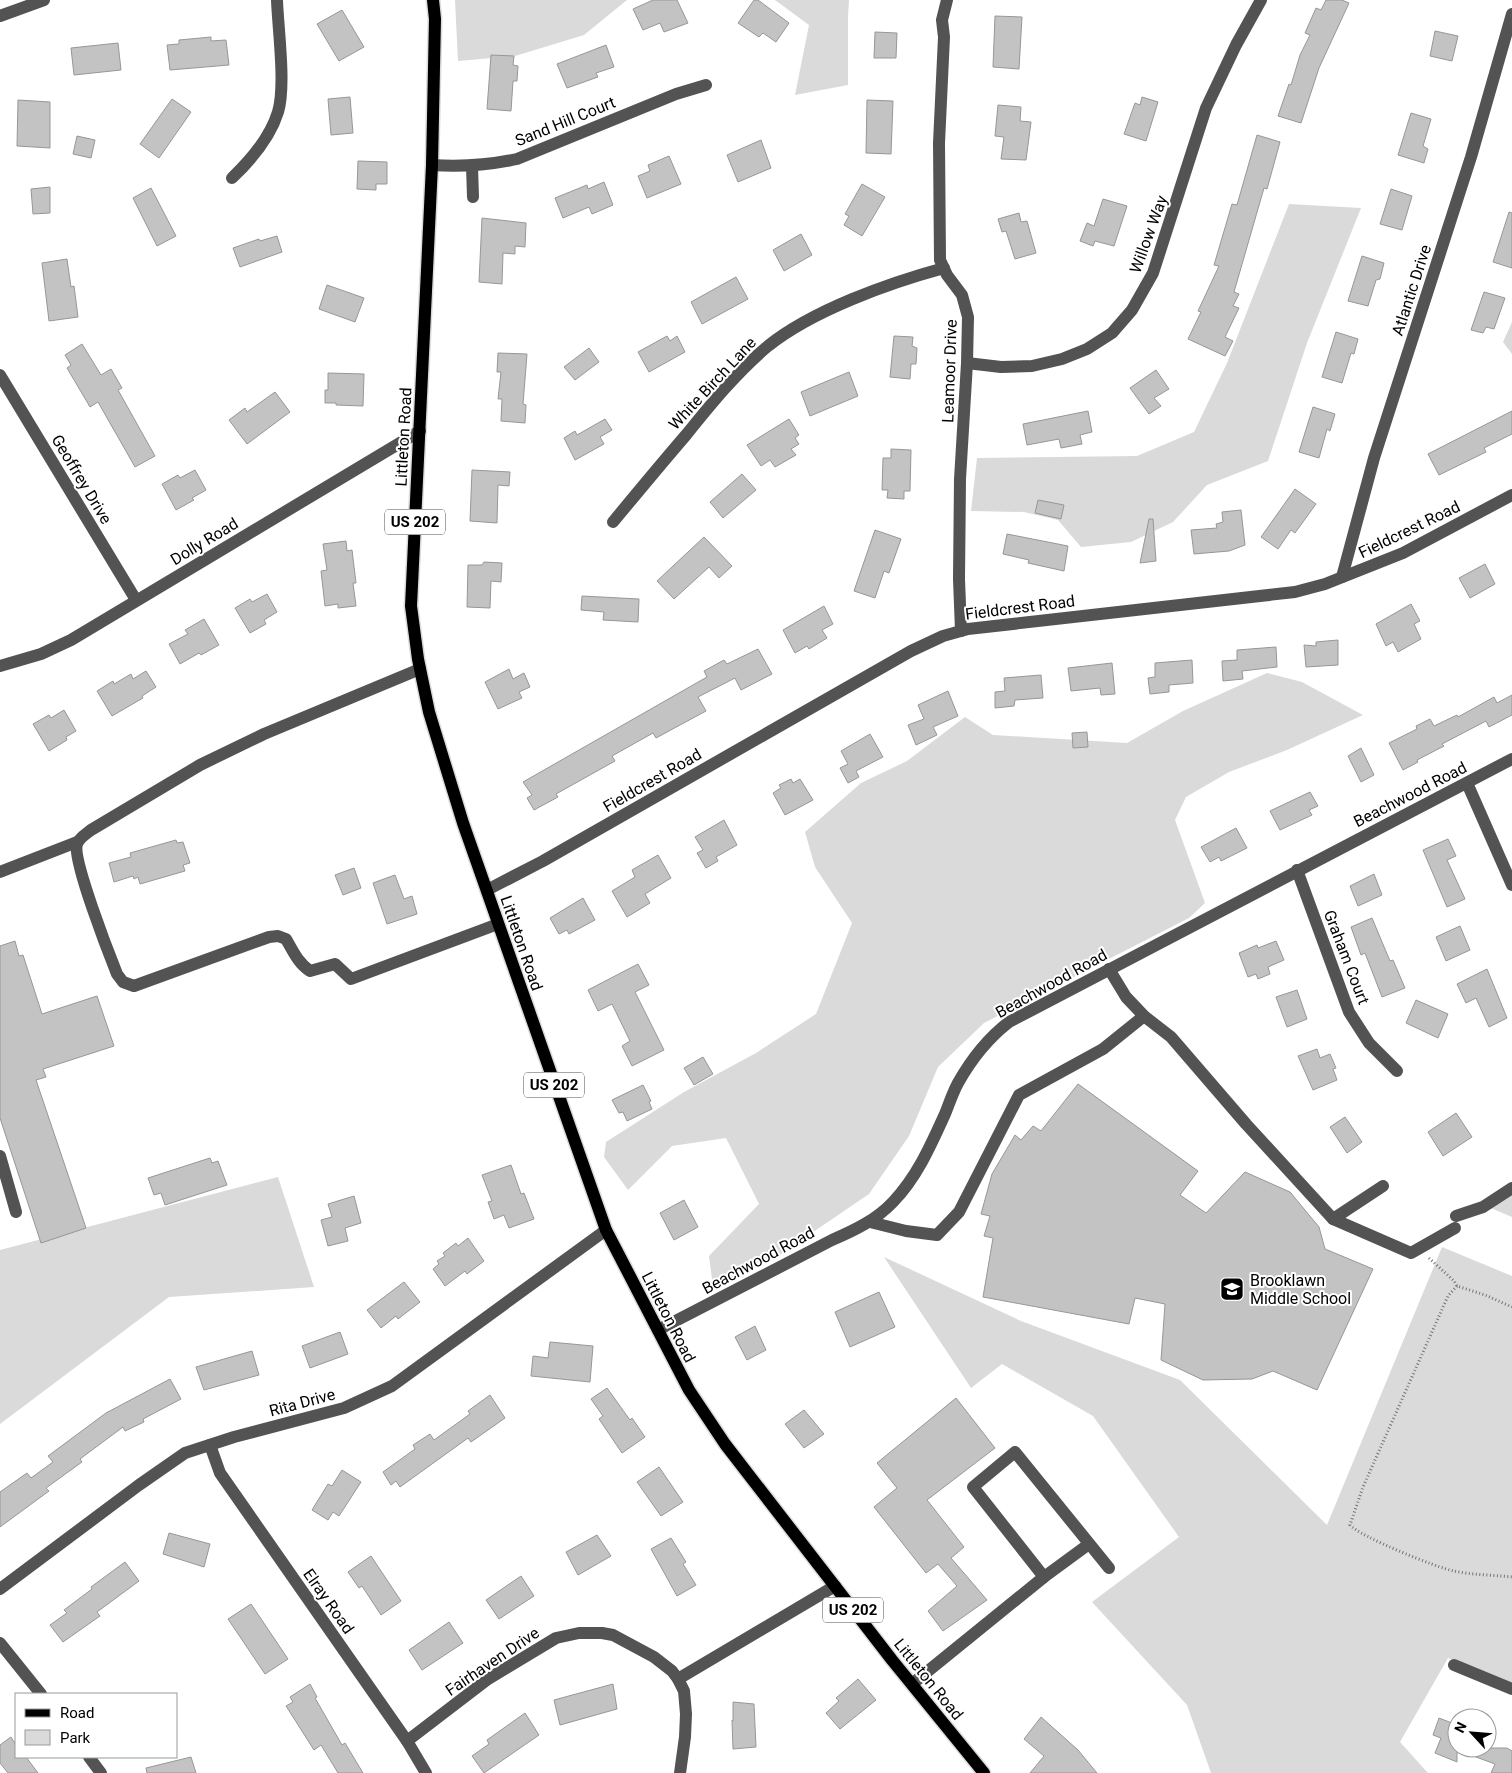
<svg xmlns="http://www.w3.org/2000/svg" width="1512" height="1773" font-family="Roboto,sans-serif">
<rect width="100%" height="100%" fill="#fff"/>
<g fill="#dadada">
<polygon points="455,0 627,0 584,35 515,56 458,61"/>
<polygon points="775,0 849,0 848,16 848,85 795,95 809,25"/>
<polygon points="1289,204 1361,208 1307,343 1268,461 1207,485 1173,522 1131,542 1081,547 1058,520 1024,512 971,511 977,458 1137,456 1194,432 1227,363"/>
<polygon points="1512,322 1512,354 1503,342"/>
<polygon points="1267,673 1302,682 1363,715 1287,750 1229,772 1186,797 1175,820 1205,903 1189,918 984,1023 938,1067 909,1136 869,1194 772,1260 713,1287 709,1256 759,1204 726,1138 672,1146 628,1190 604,1157 606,1142 684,1092 756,1053 816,1014 852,923 815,867 805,832 861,783 907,761 965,717 993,735 1127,743 1183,711"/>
<polygon points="278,1177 314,1287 169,1297 0,1424 0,1250"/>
<polygon points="1512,1190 1512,1217 1486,1206"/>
<polygon points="1442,1247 1512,1276 1512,1683 1448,1658 1400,1742 1428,1773 1211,1773 1187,1705 1092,1602 1179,1537 1093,1416 1002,1364 971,1388 884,1257 1021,1321 1180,1380 1327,1525"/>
</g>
<g fill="#c3c3c3" stroke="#979797">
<polygon points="653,0 677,0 688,23 664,32 660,23 643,30 633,9"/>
<polygon points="754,0 758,0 789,23 776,42 763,33 759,37 738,23"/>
<polygon points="1326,0 1342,0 1349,3 1319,68 1301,123 1278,116 1289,84 1291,85 1300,55 1310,35 1305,33 1316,8 1321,10"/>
<polygon points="342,10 364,47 339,61 317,24"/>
<polygon points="995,16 1022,17 1019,69 993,67"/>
<polygon points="1435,31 1458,36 1452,61 1430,56"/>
<polygon points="875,32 897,33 896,58 874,58"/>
<polygon points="211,37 211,41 226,40 229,65 170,70 167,45 179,44 179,40"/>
<polygon points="118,43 121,70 74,75 71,48"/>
<polygon points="606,45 614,67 596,73 598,77 567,88 557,64"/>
<polygon points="491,55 514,56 513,65 518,66 517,81 513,81 511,111 487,109"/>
<polygon points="350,97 353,133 331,135 328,99"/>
<polygon points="1142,97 1158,102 1146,141 1124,134 1135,103 1140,105"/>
<polygon points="172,99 191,112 159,158 140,144"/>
<polygon points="18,100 50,102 50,148 17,146"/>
<polygon points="867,100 893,101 891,154 866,153"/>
<polygon points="998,105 1021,107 1020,121 1031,122 1026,160 1001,159 1004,137 995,136"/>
<polygon points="1411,113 1431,119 1423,146 1428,149 1424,163 1398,155"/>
<polygon points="1257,135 1280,142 1267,189 1264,188 1234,292 1239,294 1233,306 1239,308 1225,337 1233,341 1225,356 1188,339 1201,312 1198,311 1219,266 1214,265 1232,204 1237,205"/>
<polygon points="77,136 95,140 91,158 73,154"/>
<polygon points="761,140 771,168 738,182 727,155"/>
<polygon points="669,156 681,184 647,198 638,176 650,171 648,165"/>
<polygon points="358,161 387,162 387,184 376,184 376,190 357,189"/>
<polygon points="604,182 613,205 592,214 589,207 563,218 555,198 587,185 588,189"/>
<polygon points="862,184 885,197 862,236 844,225 849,216 845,214"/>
<polygon points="50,187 50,213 33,214 31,189"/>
<polygon points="151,188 176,236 157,246 133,198"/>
<polygon points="1391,189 1412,196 1402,230 1380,224"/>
<polygon points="1103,199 1127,206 1114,246 1095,241 1093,246 1080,241 1087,223 1094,226"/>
<polygon points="1509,212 1512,213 1512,268 1493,262"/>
<polygon points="1019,213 1021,222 1027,221 1036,253 1015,259 1006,231 1002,232 998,219"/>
<polygon points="482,218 526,223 525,247 515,246 515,254 503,253 502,284 479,282"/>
<polygon points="801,234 812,255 784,271 773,250"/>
<polygon points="277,236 282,252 240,267 233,248 259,239 260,241"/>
<polygon points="1362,256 1384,263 1380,279 1376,280 1368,306 1348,301"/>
<polygon points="67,259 71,287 74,286 78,317 49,321 42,263"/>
<polygon points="736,277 748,299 702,324 691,302"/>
<polygon points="327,285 364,298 355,322 319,309"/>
<polygon points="1484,292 1505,298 1494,329 1486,327 1483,333 1471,330"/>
<polygon points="1336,332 1358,339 1354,354 1351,353 1342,383 1322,377"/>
<polygon points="667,336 670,341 677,336 685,352 649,372 638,352"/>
<polygon points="894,336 913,337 912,346 917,348 916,364 911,364 910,379 890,377"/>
<polygon points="82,344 101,375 111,369 122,388 118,390 155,456 135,467 98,402 90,407 67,368 71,365 65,355"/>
<polygon points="589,348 599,362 575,380 564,367"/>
<polygon points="498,353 527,354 523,404 526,405 525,423 501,421 502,399 498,399 501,372 497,372"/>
<polygon points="1156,370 1169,389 1154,398 1161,406 1149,414 1130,388"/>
<polygon points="849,372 858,396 810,416 801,392"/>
<polygon points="328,373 364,374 363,406 336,405 336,403 325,403 325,390 328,390"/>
<polygon points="275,392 290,412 247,444 229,420 245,408 247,412"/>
<polygon points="1313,407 1335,414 1330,431 1327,429 1319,458 1299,452"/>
<polygon points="1088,411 1092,432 1080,435 1082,444 1061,448 1059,439 1027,445 1023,424"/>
<polygon points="1512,411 1512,434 1484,448 1486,452 1439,475 1428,454"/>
<polygon points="605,419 612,430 600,437 604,444 575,460 564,438 575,431 577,435"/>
<polygon points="789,419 799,435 795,438 799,444 791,449 796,455 775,467 770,460 761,466 747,445"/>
<polygon points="891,449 911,450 910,491 904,491 904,499 887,498 888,490 882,490 883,458 891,458"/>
<polygon points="195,470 206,490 192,498 194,500 176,510 162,484 178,475 180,478"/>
<polygon points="472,470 510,472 509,486 498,485 497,523 470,521"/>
<polygon points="742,474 756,490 723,518 710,502"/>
<polygon points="1295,489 1316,504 1295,533 1291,530 1278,549 1261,537"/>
<polygon points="1038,500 1064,505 1061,519 1035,513"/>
<polygon points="1241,510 1245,545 1229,551 1194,554 1191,530 1217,528 1216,524 1223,522 1222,512"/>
<polygon points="1149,519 1153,519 1156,561 1140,563"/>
<polygon points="875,530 901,539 889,573 884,571 875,598 854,591"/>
<polygon points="1007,534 1068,546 1064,571 1028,563 1029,560 1003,554"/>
<polygon points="704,537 732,566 719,578 709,567 674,599 657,581"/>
<polygon points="346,541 347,551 352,550 356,583 353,583 356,606 338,608 338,604 325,606 321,571 327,570 323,544"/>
<polygon points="484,562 502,563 501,582 491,581 490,608 467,607 468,565 482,565"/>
<polygon points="1485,564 1495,584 1470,598 1459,578"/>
<polygon points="267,594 277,612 264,620 266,624 250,633 235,608 250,599 252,602"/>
<polygon points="582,596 639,599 638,622 603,620 604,612 581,610"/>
<polygon points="1411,604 1420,621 1414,624 1421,639 1398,652 1393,642 1386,646 1376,624"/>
<polygon points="824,606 833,624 822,630 827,638 809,649 807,646 795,653 783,630"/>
<polygon points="204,619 219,645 201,655 199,653 180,664 169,644 188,634 185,630"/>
<polygon points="1338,640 1338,665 1306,667 1304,645 1316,646 1316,642"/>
<polygon points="1276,647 1277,667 1242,671 1243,679 1223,681 1222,661 1237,660 1237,650"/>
<polygon points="758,649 772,674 741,690 735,678 698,697 706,711 656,738 653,733 612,756 615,761 556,794 558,797 534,810 527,798 532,795 523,782 707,677 704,671 724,660 727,664"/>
<polygon points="1192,660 1193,683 1169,685 1169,692 1150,694 1148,678 1155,677 1155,663"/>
<polygon points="1112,663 1115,694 1101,695 1100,688 1071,691 1068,668"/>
<polygon points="509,669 513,679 524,673 530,687 519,692 522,698 498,709 485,682"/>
<polygon points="146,671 156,687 142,696 143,698 112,716 97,691 113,681 114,684 131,674 133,679"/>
<polygon points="1041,675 1043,698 1015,700 1014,706 995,708 995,692 1005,691 1004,678"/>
<polygon points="948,691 958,716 933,727 937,735 916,745 908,725 924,719 918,705"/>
<polygon points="1512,695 1512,715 1489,727 1486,721 1442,744 1444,746 1417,760 1418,762 1403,770 1389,743 1417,729 1416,726 1430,719 1434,726 1457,715 1458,717 1494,697 1497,703"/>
<polygon points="64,710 76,731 66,737 67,740 49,751 33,724 49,715 51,718"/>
<polygon points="1087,732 1088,747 1073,748 1072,733"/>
<polygon points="870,734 883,757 856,771 859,777 848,783 840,768 848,764 841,751"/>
<polygon points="1361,748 1374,775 1361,782 1348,756"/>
<polygon points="791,779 793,783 800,779 813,800 785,815 773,793 781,788 779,785"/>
<polygon points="1310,792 1318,806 1309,810 1312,815 1280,830 1270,811"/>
<polygon points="724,820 737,845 716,857 718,861 706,868 697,853 703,850 695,837"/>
<polygon points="1236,828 1247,848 1221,861 1219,857 1210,862 1201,847"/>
<polygon points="1448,839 1456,856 1447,860 1465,899 1447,907 1423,850"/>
<polygon points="176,840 177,843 183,842 190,863 183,865 185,871 140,884 138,877 134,879 133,876 114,882 109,863 131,857 130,853"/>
<polygon points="658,855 671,878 645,894 650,903 627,917 612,891 635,877 632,870"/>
<polygon points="354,868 361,888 343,895 335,875"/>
<polygon points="1374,874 1382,895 1358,906 1350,886"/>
<polygon points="395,875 404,899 412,896 417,914 387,924 373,883"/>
<polygon points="583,898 595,920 569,934 567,930 559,934 550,918"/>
<polygon points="1372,918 1390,961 1393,960 1405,988 1382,997 1365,953 1361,955 1351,927"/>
<polygon points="1460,926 1470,950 1446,961 1436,937"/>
<polygon points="15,941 19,956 23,955 42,1014 97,996 114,1046 43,1069 46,1077 36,1080 86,1228 41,1243 0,1118 0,946"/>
<polygon points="1276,941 1284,960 1268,967 1270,974 1258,979 1256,974 1248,977 1239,953 1257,945 1258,948"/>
<polygon points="638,964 649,985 635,992 664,1050 632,1066 622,1046 630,1041 612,1004 598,1011 588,990"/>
<polygon points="1487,969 1507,1018 1489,1027 1476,998 1466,1003 1457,984"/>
<polygon points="1297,990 1307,1019 1287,1027 1276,997"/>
<polygon points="1416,1000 1448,1014 1438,1038 1406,1023"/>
<polygon points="1317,1049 1320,1058 1330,1054 1336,1068 1333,1069 1337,1080 1313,1090 1298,1056"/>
<polygon points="703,1057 713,1074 694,1085 684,1068"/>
<polygon points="1078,1084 1198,1171 1180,1195 1206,1213 1245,1172 1290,1192 1319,1227 1325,1249 1373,1269 1317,1390 1273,1371 1252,1379 1203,1380 1161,1360 1165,1304 1135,1298 1129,1324 983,1297 993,1238 984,1236 990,1216 981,1214 992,1174 1015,1135 1021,1140 1033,1126 1041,1131"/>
<polygon points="643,1085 651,1101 649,1102 652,1109 627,1121 623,1112 619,1113 612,1100"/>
<polygon points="1456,1113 1472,1137 1443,1156 1428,1132"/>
<polygon points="1345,1117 1362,1142 1347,1153 1330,1127"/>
<polygon points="210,1158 212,1163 218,1161 227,1185 165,1205 161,1193 154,1195 148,1178"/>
<polygon points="511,1165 521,1194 524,1193 534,1219 509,1228 504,1215 494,1219 488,1202 492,1201 482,1175"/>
<polygon points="354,1196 361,1223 345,1228 348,1241 328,1246 321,1220 332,1217 328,1204"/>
<polygon points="684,1200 698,1227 674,1240 660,1213"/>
<polygon points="468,1238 484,1261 467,1274 465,1271 445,1286 433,1269 439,1264 437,1261 445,1256 443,1253 456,1243 458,1246"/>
<polygon points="404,1282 420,1302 398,1319 396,1316 381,1328 367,1310"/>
<polygon points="879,1292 895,1327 850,1347 835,1312"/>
<polygon points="755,1326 766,1350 747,1360 735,1337"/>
<polygon points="340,1332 348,1354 310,1368 302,1346"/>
<polygon points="550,1342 593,1346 590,1382 531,1376 533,1356 548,1358"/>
<polygon points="252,1351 259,1375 204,1390 196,1367"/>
<polygon points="170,1379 181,1399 143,1419 144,1422 125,1431 123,1427 80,1459 82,1462 46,1488 49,1491 0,1527 0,1492 27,1473 31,1478 53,1462 48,1456 106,1413"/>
<polygon points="607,1388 630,1420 632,1418 645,1437 622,1453 599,1419 603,1416 591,1399"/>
<polygon points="490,1395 505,1418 471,1442 468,1438 400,1487 396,1481 391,1485 383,1472 415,1449 413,1445 430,1434 434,1440 470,1414 468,1411"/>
<polygon points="956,1398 995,1448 927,1500 964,1547 951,1558 987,1600 943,1631 928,1611 957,1586 938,1564 926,1573 874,1507 897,1488 877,1463"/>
<polygon points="804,1410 824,1434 804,1448 785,1424"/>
<polygon points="659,1467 683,1502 661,1516 637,1482"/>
<polygon points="342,1470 361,1482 339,1516 333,1512 328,1520 312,1510 328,1484 332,1486"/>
<polygon points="169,1533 210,1544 204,1567 163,1554"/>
<polygon points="597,1535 611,1556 578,1575 566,1552"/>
<polygon points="671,1538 686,1562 683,1564 696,1585 677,1596 651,1549"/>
<polygon points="371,1556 401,1601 381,1615 362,1586 359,1588 348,1572"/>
<polygon points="125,1562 139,1581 97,1612 100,1616 63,1642 50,1625 67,1613 64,1610 92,1589 91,1587"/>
<polygon points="521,1576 534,1596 499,1619 486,1600"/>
<polygon points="251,1604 288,1659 265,1674 228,1619"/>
<polygon points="449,1622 463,1643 422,1670 409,1650"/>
<polygon points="858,1679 876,1700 840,1729 826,1713 839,1701 836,1698"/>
<polygon points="310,1684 317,1697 315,1698 342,1745 345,1743 363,1773 338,1773 321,1745 314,1750 286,1706 293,1702 290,1697"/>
<polygon points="613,1684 617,1709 560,1725 554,1700"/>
<polygon points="733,1702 754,1704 756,1747 733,1749 732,1720 733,1721"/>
<polygon points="525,1713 539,1735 484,1773 472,1756 489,1744 487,1740"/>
<polygon points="1041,1717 1078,1750 1097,1773 1030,1773 1044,1756 1024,1739"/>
<polygon points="1439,1718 1457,1725 1457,1748 1507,1748 1512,1751 1512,1773 1491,1773 1495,1764 1457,1750 1457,1762 1435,1753 1441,1738 1433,1735"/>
<polygon points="11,1737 16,1745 16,1757 26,1757 38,1773 8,1773 0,1763 0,1745"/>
<polygon points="191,1757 196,1773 147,1773 146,1768"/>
</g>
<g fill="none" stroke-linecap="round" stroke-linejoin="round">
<g stroke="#dbdbdb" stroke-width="15">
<polyline id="major" points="433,0 435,19 432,165 411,606 418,659 429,712 463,823 606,1230 689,1390 725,1444 892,1660 984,1773"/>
</g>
<g stroke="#757575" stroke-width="3" stroke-dasharray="1 2.5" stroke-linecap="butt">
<polyline points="1429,1258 1454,1281 1457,1286 1485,1295 1512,1307"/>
<path d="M1457,1286L1448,1296L1363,1487L1350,1525C1359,1536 1437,1568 1454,1571C1472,1575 1493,1575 1512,1577"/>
</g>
<g stroke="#535353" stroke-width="12">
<polyline points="947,0 942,20 944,37 939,143 940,260 947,275 962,295 968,317 967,363 960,479 959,579 961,631"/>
<polyline points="0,16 44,0"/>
<path d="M432,165C461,167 489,165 517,159L676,94L706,85"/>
<polyline points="472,166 473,197"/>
<path d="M232,178C252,159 270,138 278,112C286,86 278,29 277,0"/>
<polyline points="967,363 1001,367 1032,366 1062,359 1087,349 1112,333 1132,310 1153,273 1206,108 1236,45 1261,0"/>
<polyline points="0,375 136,600"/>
<path d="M613,522C637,493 661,464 686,435C711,404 737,372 768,346C813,310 889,283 944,268"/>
<polyline points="1342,577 1374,458 1471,157 1512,14"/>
<polyline points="0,666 41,654 71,640 420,431"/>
<path d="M420,669L264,734L200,765L91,830C86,834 79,838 77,844C72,859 109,954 117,974L123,982L134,986L269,937L278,936L286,939C293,951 298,963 310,971L335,964L351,979L498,924"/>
<polyline points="1467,783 1512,885"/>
<polyline points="1297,870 1349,1012 1369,1043 1397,1071"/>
<polyline points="0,872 77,842"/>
<polyline points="487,890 543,861 911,651 943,636 968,629 1295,592 1325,584 1403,553 1512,495"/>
<polyline points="1109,969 1126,997 1144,1016 1171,1037 1246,1124 1333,1219 1383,1186"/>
<polyline points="0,1156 16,1212"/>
<polyline points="1456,1216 1483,1207 1512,1188"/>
<polyline points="1333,1219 1411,1253 1455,1228"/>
<polyline points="870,1222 906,1231 937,1235 959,1212 1019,1095 1103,1049 1144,1016"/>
<path d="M658,1330L832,1240C855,1230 876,1220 893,1202C917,1177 931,1145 945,1114C949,1104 953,1092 958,1083C972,1058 987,1039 1009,1022L1512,759"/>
<polyline points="210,1445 220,1473 407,1741 426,1773"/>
<polyline points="1044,1577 1089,1544"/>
<polyline points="0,1589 139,1485 185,1453 234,1437 344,1408 392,1386 606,1230"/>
<polyline points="0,1643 41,1694"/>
<polyline points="1454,1665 1512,1689"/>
<polyline points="678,1679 835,1586"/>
<polyline points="912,1684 1044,1577 973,1487 1015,1452 1109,1568"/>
<polyline points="407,1741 488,1679 556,1638 579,1633 602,1633 613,1635 654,1657 672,1671 678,1679 684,1691 686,1714 685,1737 680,1773"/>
<polyline points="89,1757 101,1773"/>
</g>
<use href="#major" stroke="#000" stroke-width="12"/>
</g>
<defs>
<g id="school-square" transform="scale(1.25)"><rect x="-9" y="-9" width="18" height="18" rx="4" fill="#000" stroke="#fff"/><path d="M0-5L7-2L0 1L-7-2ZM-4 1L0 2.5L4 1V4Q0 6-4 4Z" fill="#fff"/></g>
</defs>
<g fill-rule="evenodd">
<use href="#school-square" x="1232" y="1289"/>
</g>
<g text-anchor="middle" stroke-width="4" stroke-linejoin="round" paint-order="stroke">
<g fill="#fff" stroke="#4c4c4c" stroke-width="1">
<rect x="385" y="509.5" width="60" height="25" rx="4"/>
<rect x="524" y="1072.5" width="60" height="25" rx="4"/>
<rect x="823" y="1597.5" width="60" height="25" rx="4"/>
</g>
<g font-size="15" font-weight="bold" fill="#000">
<text x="415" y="527">US 202</text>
<text x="554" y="1090">US 202</text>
<text x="853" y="1615">US 202</text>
</g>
<g font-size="16" fill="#000" stroke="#fff">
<text transform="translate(565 121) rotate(-22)" y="6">Sand Hill Court</text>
<text transform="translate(1148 234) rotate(-70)" y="6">Willow Way</text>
<text transform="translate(1411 290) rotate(-72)" y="6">Atlantic Drive</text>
<text transform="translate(949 371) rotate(-88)" y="6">Leamoor Drive</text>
<text transform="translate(712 383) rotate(-47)" y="6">White Birch Lane</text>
<text transform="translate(403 437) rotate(-87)" y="6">Littleton Road</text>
<text transform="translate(82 479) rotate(59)" y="6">Geoffrey Drive</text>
<text transform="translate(1409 529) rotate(-26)" y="6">Fieldcrest Road</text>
<text transform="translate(204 541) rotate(-31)" y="6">Dolly Road</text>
<text transform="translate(1020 607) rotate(-7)" y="6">Fieldcrest Road</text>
<text transform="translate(652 780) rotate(-30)" y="6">Fieldcrest Road</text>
<text transform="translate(1410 794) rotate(-27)" y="6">Beachwood Road</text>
<text transform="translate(522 943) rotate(71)" y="6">Littleton Road</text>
<text transform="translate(1347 957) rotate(69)" y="6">Graham Court</text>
<text transform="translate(1051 983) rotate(-29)" y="6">Beachwood Road</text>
<text transform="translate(758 1260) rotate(-28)" y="6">Beachwood Road</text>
<text transform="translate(669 1317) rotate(63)" y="6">Littleton Road</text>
<text transform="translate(302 1402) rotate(-15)" y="6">Rita Drive</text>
<text transform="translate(329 1601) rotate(55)" y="6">Elray Road</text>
<text transform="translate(492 1661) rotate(-34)" y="6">Fairhaven Drive</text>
<text transform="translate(929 1679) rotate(51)" y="6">Littleton Road</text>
</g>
<g font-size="16" fill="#000" stroke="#fff" text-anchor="start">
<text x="1250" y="1286">Brooklawn<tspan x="1250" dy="18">Middle School</tspan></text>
</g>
</g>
<rect x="15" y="1693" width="162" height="65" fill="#ffffff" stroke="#999999"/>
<rect x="25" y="1709" width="25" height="8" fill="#000000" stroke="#999999"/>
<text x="60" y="1718" font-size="15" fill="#000000">Road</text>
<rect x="25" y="1730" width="25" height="15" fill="#dadada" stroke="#999999"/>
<text x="60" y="1743" font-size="15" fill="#000000">Park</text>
<g transform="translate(1472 1733) rotate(296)"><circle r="24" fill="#ffffff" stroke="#999999"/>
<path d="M0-4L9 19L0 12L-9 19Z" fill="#000000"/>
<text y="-8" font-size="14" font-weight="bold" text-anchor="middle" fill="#000000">N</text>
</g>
</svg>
